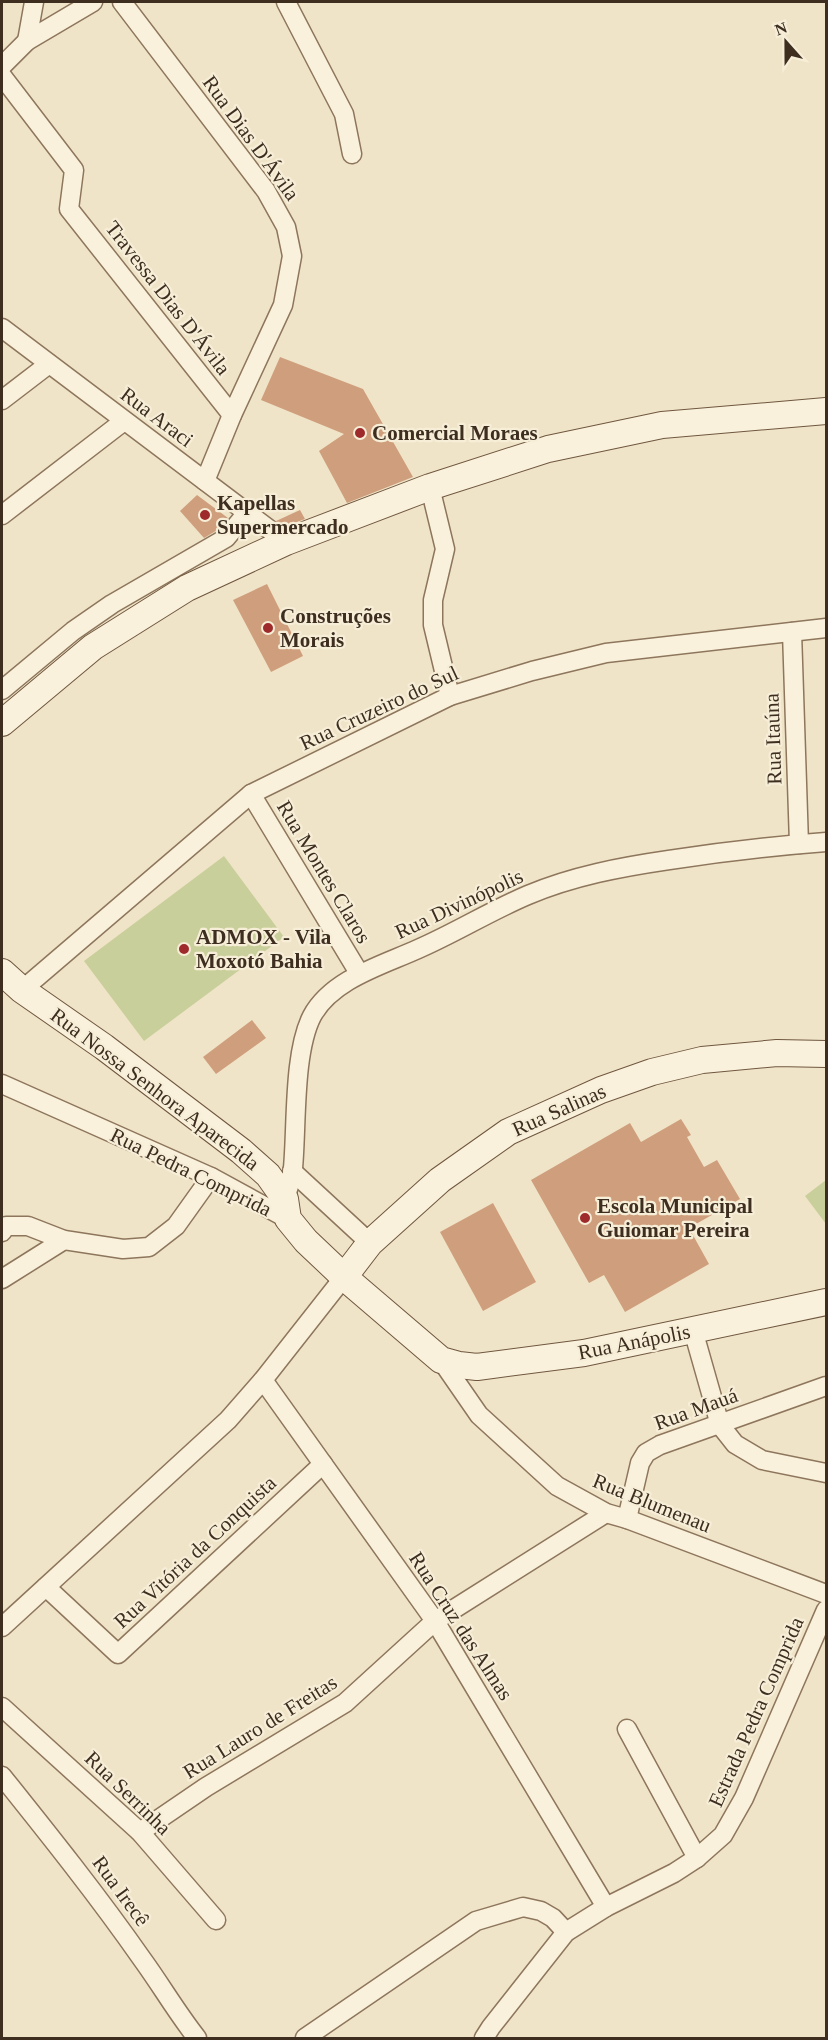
<svg xmlns="http://www.w3.org/2000/svg" width="828" height="2040" font-family="'Times New Roman',serif">
<rect width="100%" height="100%" fill="#f0e4c8"/>
<g fill="#c9cf9b">
<polygon points="224,856 284,937 144,1041 84,961"/>
<polygon points="826,1180 826,1224 805,1196"/>
</g>
<g fill="#cf9f7d">
<polygon points="280,357 363,389 413,477 347,503 319,451 344,434 261,400"/>
<polygon points="197,495 228,518 219,529 204,538 180,511"/>
<polygon points="300,510 305,519 284,527 276,521"/>
<polygon points="267,584 303,656 271,672 233,600"/>
<polygon points="252,1020 266,1038 216,1074 203,1057"/>
<polygon points="681,1119 691,1135 687,1137 704,1167 717,1160 740,1199 689,1228 709,1264 625,1312 604,1275 589,1283 531,1180 630,1123 641,1142"/>
<polygon points="493,1203 536,1282 483,1311 440,1232"/>
</g>
<g fill="none" stroke-linecap="round" stroke-linejoin="round">
<g stroke="#8d765c" stroke-width="21">
<g id="street">
<polyline points="122,2 266,191 286,227 292,256 283,305 232,415 205,481"/>
<polyline points="286,2 344,114 352,154"/>
<polyline points="27,41 34,2"/>
<polyline points="2,66 27,41 93,2"/>
<polyline points="2,76 74,170 69,209 232,415"/>
<polyline points="2,328 286,542"/>
<polyline points="2,400 49,364"/>
<polyline points="430,487 445,549 433,600 433,625 450,696"/>
<polyline points="2,515 124,421"/>
<polyline points="792,632 799,844"/>
<polyline points="2,690 73,631 112,604 226,538 241,520 246,511"/>
<polyline points="251,794 359,973"/>
<polyline points="22,990 251,794 450,696 532,671 606,653 826,628"/>
<polyline points="2,1084 211,1177 288,1219"/>
<polyline points="292,1171 370,1243"/>
<path d="M285,1199C288,1189 292,1178 293,1168C297,1125 293,1053 312,1016C332,979 383,965 418,949C455,933 490,911 528,895C573,876 621,867 669,860C721,852 773,846 826,842"/>
<polyline points="2,1232 6,1226 28,1226 64,1240 123,1249 149,1247 176,1226 211,1177"/>
<polyline points="2,1279 64,1240"/>
<polyline points="693,1330 720,1425 735,1444 762,1460 826,1473"/>
<polyline points="441,1360 479,1415 557,1486 606,1513 627,1519 826,1594"/>
<polyline points="263,1380 435,1621 606,1907"/>
<polyline points="627,1519 640,1463 646,1453 660,1445 826,1386"/>
<polyline points="46,1587 118,1654 323,1464"/>
<polyline points="2,1627 228,1420 263,1380 344,1277"/>
<polyline points="2,1707 140,1832 216,1920"/>
<polyline points="627,1729 697,1858"/>
<path d="M2,1776C50,1836 98,1896 142,1959C161,1985 177,2013 197,2038"/>
<polyline points="140,1832 206,1787 345,1703 435,1621 606,1513"/>
<polyline points="305,2038 476,1921 523,1907 541,1911 553,1918 566,1932"/>
<polyline points="484,2038 491,2027 566,1932 606,1907 674,1873 697,1858 723,1835 744,1798 826,1610"/>
</g>
</g>
<g stroke="#6f573f" stroke-width="28">
<g id="secondary">
<polyline points="2,723 93,647 187,588 286,542 430,487 548,449 662,425 826,411"/>
<polyline points="2,972 22,990 104,1047 241,1151 268,1175 285,1199 288,1219 306,1241 344,1277 441,1360 459,1365 477,1367 584,1353 826,1302"/>
<polyline points="344,1277 370,1243 440,1180 508,1132 601,1090 652,1072 702,1060 777,1053 826,1054"/>
</g>
</g>
<use href="#street" stroke="#faf1dc" stroke-width="18"/>
<use href="#secondary" stroke="#faf1dc" stroke-width="26"/>
</g>
<g fill="#9e2a2b" stroke="#f7eed8" stroke-width="2">
<circle cx="360" cy="433" r="6"/>
<circle cx="205" cy="515" r="6"/>
<circle cx="268" cy="628" r="6"/>
<circle cx="184" cy="949" r="6"/>
<circle cx="585" cy="1218" r="6"/>
</g>
<g text-anchor="middle" stroke-width="4.5" stroke-linejoin="round" paint-order="stroke">
<g font-size="21" fill="#3d2e20" stroke="#f7eed8">
<text transform="translate(251 138) rotate(54)" y="7">Rua Dias D'Ávila</text>
<text transform="translate(168 298) rotate(52)" y="7">Travessa Dias D'Ávila</text>
<text transform="translate(157 417) rotate(37)" y="7">Rua Araci</text>
<text transform="translate(379 708) rotate(-25)" y="7">Rua Cruzeiro do Sul</text>
<text transform="translate(773 739) rotate(-92)" y="7">Rua Itaúna</text>
<text transform="translate(324 872) rotate(59)" y="7">Rua Montes Claros</text>
<text transform="translate(459 904) rotate(-25)" y="7">Rua Divinópolis</text>
<text transform="translate(155 1089) rotate(37)" y="7">Rua Nossa Senhora Aparecida</text>
<text transform="translate(559 1110) rotate(-24)" y="7">Rua Salinas</text>
<text transform="translate(191 1172) rotate(26)" y="7">Rua Pedra Comprida</text>
<text transform="translate(634 1342) rotate(-11)" y="7">Rua Anápolis</text>
<text transform="translate(696 1409) rotate(-20)" y="7">Rua Mauá</text>
<text transform="translate(652 1503) rotate(22)" y="7">Rua Blumenau</text>
<text transform="translate(195 1552) rotate(-43)" y="7">Rua Vitória da Conquista</text>
<text transform="translate(461 1626) rotate(57)" y="7">Rua Cruz das Almas</text>
<text transform="translate(756 1712) rotate(-66)" y="7">Estrada Pedra Comprida</text>
<text transform="translate(260 1727) rotate(-32)" y="7">Rua Lauro de Freitas</text>
<text transform="translate(128 1793) rotate(44)" y="7">Rua Serrinha</text>
<text transform="translate(121 1891) rotate(54)" y="7">Rua Irecê</text>
</g>
<g font-size="21" font-weight="bold" fill="#3d2e20" stroke="#f7eed8" text-anchor="start">
<text x="372" y="440">Comercial Moraes</text>
<text x="217" y="510">Kapellas<tspan x="217" dy="24">Supermercado</tspan></text>
<text x="280" y="623">Construções<tspan x="280" dy="24">Morais</tspan></text>
<text x="196" y="944">ADMOX - Vila<tspan x="196" dy="24">Moxotó Bahia</tspan></text>
<text x="597" y="1213">Escola Municipal<tspan x="597" dy="24">Guiomar Pereira</tspan></text>
</g>
</g>
<rect width="828" height="2040" fill="none" stroke="#3d2e20" stroke-width="6"/>
<g transform="translate(786 42) rotate(339)" stroke="#f7eed8" stroke-width="4.5" paint-order="stroke">
<path d="M0-4.5L10 22L0 15L-10 22Z" fill="#3d2e20"/>
<text y="-9" font-size="16" font-weight="bold" text-anchor="middle" fill="#3d2e20">N</text>
</g>
</svg>
